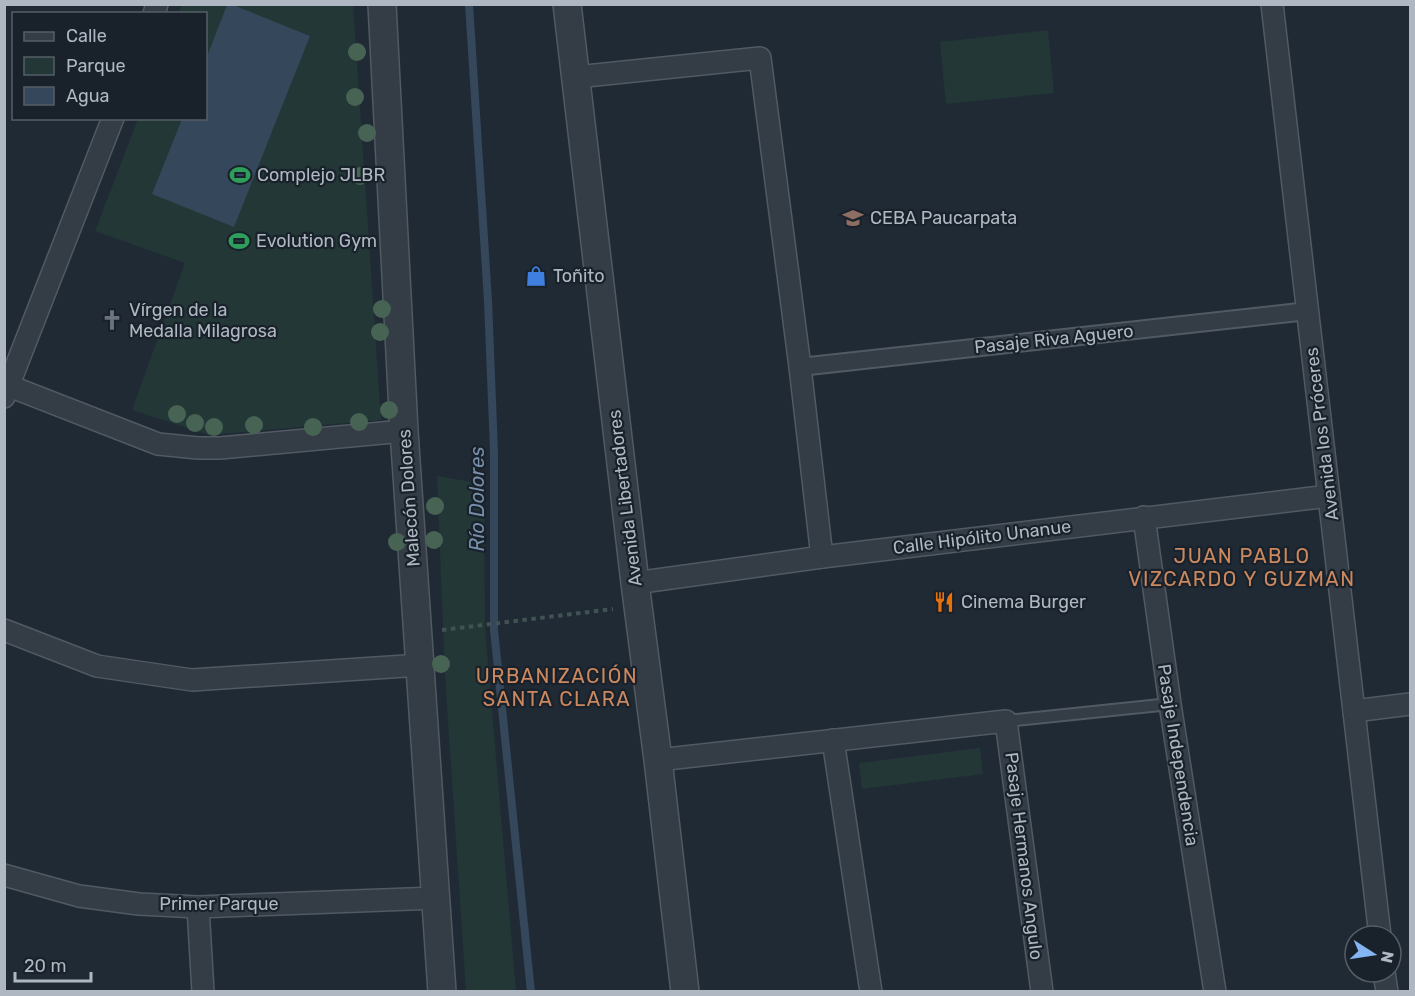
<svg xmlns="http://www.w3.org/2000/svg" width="1415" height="996" font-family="Rubik,sans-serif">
<rect width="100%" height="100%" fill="#202a35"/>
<g fill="#233737">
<polygon points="182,5 353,5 381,420 209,435 132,410 185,263 95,231 138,119 206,118 206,14 178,13"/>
<polygon points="1048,30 1054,93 946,104 940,42"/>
<polygon points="437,476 484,484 485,629 516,991 466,991 445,675"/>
<polygon points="980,748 983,774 862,789 859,763"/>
</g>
<polygon fill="#35475b" points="227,5 233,5 310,36 234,227 152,194 182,119 206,118 206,59"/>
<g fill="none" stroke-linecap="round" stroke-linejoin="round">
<polyline stroke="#35475b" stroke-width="8" points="469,4 488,301 494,451 494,630 531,992"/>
<g stroke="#515a63" stroke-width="14">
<polyline id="service" points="1006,721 1170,704"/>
</g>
<g stroke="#515a63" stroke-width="20">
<polyline id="pedestrian" points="800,367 1308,311"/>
</g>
<g stroke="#515a63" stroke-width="24">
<g id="minor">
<polyline points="1272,4 1380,936"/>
<polyline points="154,14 157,4"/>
<polyline points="576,77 760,58 800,367 822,557"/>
<polyline points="4,384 158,444 198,448 220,448 404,431"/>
<polyline points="4,397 113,118"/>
<polyline points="1144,517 1170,704 1215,992"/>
<polyline points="635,583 822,557 1329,496"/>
<polyline points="4,630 97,666 192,680 421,665"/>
<polyline points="1354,711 1410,704"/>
<polyline points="833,740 871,992"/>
<polyline points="658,760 1006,721 1042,992"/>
<polyline points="4,875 79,896 139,904 198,907 436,898"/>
<polyline points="198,907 203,992"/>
<polyline points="1384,972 1387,992"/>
</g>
</g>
<g stroke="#515a63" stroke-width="30">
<g id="tertiary">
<polyline points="382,4 404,431 442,992"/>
<polyline points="567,4 635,583 658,760 685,992"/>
</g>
</g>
<polyline stroke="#405253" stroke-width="4" stroke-dasharray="4.5 4.5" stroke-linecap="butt" points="442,630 613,609"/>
<use href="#service" stroke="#343c46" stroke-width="10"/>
<use href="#pedestrian" stroke="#343c46" stroke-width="16"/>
<use href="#minor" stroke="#343c46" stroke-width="21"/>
<use href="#tertiary" stroke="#343c46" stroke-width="27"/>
</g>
<g fill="#476354">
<circle cx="357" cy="52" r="9"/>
<circle cx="355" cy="97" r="9"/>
<circle cx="367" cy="133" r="9"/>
<circle cx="360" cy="176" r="9"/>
<circle cx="382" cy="309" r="9"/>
<circle cx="380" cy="332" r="9"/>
<circle cx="389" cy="410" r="9"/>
<circle cx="177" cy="414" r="9"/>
<circle cx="359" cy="422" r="9"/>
<circle cx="195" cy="423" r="9"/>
<circle cx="254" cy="425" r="9"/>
<circle cx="214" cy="427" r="9"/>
<circle cx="313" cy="427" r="9"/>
<circle cx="435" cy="506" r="9"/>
<circle cx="434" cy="540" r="9"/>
<circle cx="397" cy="542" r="9"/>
<circle cx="441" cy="664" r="9"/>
</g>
<defs>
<g id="stadium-bare" transform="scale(1.62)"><path d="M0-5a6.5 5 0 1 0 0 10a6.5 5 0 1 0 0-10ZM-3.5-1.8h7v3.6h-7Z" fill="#2e9e5b" stroke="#19212a" stroke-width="2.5" paint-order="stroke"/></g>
<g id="school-bare" transform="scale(1.62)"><path d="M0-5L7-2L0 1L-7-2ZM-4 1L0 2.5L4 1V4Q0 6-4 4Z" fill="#8d6e63" stroke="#19212a" stroke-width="2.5" paint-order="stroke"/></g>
<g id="shop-bare" transform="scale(1.62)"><path d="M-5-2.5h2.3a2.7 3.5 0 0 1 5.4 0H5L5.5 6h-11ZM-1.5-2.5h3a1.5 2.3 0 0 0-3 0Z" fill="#3f7fe0" stroke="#19212a" stroke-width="2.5" paint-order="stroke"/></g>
<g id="church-bare" transform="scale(1.62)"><path d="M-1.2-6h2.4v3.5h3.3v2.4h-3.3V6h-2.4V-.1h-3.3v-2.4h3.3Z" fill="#6b7280" stroke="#19212a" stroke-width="2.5" paint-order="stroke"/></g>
<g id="restaurant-bare" transform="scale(1.62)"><path d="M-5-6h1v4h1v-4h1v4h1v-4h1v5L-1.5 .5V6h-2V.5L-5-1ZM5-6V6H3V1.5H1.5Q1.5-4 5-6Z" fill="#e8710a" stroke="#19212a" stroke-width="2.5" paint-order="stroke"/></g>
</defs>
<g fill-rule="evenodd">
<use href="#stadium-bare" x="240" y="175"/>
<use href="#school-bare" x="853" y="218"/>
<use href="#stadium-bare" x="239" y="241"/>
<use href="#shop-bare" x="536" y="276"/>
<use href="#church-bare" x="112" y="320"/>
<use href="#restaurant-bare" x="944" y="602"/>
</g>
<g text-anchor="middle" stroke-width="4.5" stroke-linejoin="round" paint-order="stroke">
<g font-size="18" fill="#aeb7c2" stroke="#19212a" text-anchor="start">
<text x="257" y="181">Complejo JLBR</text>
<text x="870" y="224">CEBA Paucarpata</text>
<text x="256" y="247">Evolution Gym</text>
<text x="553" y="282">Toñito</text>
<text x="129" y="316">Vírgen de la<tspan x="129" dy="21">Medalla Milagrosa</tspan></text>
<text x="961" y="608">Cinema Burger</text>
</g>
<g font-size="18" fill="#aeb7c2" stroke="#19212a">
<text transform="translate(1054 339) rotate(-6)" y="6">Pasaje Riva Aguero</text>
<text transform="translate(1322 434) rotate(-97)" y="6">Avenida los Próceres</text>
<text transform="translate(409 498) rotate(-94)" y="6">Malecón Dolores</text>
<text transform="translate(625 498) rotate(-97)" y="6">Avenida Libertadores</text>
<text transform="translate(982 537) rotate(-7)" y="6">Calle Hipólito Unanue</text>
<text transform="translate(1178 755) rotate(81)" y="6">Pasaje Independencia</text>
<text transform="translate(1024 856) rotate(83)" y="6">Pasaje Hermanos Angulo</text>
<text x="219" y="910">Primer Parque</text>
</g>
<g font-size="20" font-style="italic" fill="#778faa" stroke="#19212a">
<text transform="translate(477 499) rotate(-90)" y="7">Río Dolores</text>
</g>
<g font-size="20" letter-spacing="1.5" fill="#cc885f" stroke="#19212a">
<text x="1242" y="563">JUAN PABLO<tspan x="1242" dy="23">VIZCARDO Y GUZMAN</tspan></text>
<text x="557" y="683">URBANIZACIÓN<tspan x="557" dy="23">SANTA CLARA</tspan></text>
</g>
</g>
<rect width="1415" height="996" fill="none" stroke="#aeb7c2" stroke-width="12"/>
<rect x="12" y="12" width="195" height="108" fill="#19212a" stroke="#555d67" stroke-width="1.5"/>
<rect x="24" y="32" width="30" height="9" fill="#343c46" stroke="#555d67" stroke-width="1.5"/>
<text x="66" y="42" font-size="18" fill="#aeb7c2">Calle</text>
<rect x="24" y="57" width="30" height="18" fill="#233737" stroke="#555d67" stroke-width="1.5"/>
<text x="66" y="72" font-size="18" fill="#aeb7c2">Parque</text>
<rect x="24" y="87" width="30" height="18" fill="#35475b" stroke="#555d67" stroke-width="1.5"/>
<text x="66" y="102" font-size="18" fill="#aeb7c2">Agua</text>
<g transform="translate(1373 954) rotate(102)"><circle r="28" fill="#19212a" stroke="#555d67" stroke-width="1.5"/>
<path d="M0-4.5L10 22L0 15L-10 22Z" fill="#84b4f1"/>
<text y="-9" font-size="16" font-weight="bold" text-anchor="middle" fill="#aeb7c2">N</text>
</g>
<path d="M15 972v9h76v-9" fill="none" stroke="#aeb7c2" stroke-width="3"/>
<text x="24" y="972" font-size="18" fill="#aeb7c2" stroke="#19212a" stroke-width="4.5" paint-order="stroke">20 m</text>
</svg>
